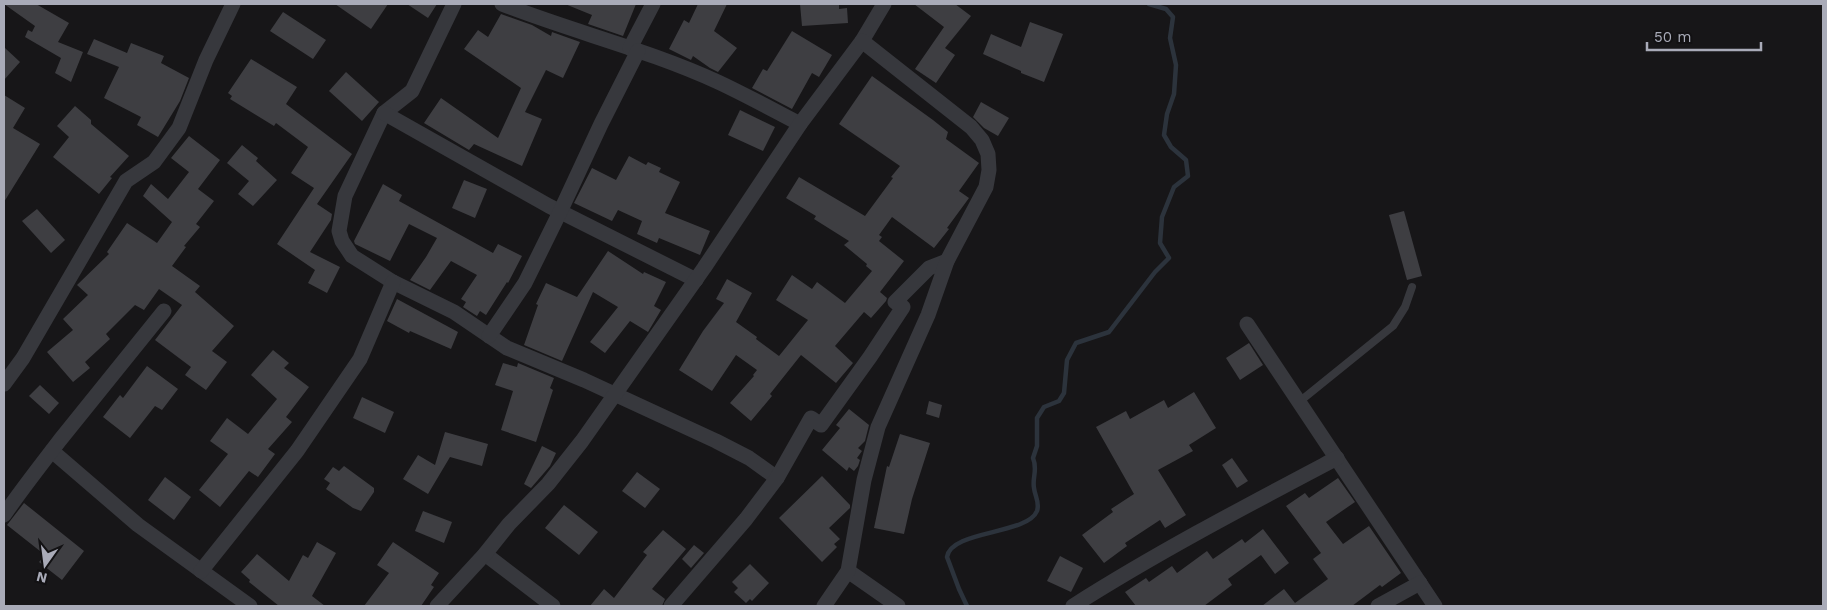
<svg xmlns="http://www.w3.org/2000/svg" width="1827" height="610" font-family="'Work Sans',sans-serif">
<rect width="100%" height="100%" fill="#171618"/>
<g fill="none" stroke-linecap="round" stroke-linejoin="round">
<path stroke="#2c333c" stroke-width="4.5" d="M967,606L959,589L947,557C951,530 1027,535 1037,511C1040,502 1035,497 1034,488C1032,477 1038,470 1033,458L1037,446V418L1044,407L1059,401L1064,393L1067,360L1076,343L1109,332L1155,272L1169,258L1160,243L1162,217L1174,187L1188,176L1186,160L1171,147L1164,135L1167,114L1174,94L1176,65L1170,38L1173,17L1166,9L1149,4"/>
</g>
<g fill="#3e3e42">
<polygon points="4,4 36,4 69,23 58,42 83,52 71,82 55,73 61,58 25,37 28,30 32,32 35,26"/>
<polygon points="335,4 388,4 371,29"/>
<polygon points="407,4 437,4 428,18"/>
<polygon points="565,4 636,4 623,36 588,24 592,15"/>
<polygon points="698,4 727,4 714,31 737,48 718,72 710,68 693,56 691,60 669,49 684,20 689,23"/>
<polygon points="800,4 839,4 839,9 847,8 848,23 802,26"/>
<polygon points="914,4 955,4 971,16 945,48 955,55 936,83 915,69 944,27"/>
<polygon points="283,12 326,40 313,59 270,31"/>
<polygon points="501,14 532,25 551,36 552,32 580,42 563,78 546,70 525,112 542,119 522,166 474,144 469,150 424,123 441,98 498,138 521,88 464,49 478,30 488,37"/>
<polygon points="1030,22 1063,34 1044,82 1021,73 1021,71 983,54 991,34 1021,47"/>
<polygon points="792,31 832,55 819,77 812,73 792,109 752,88 763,69 767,71"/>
<polygon points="94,39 127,53 131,43 164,56 161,63 189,78 180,101 158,137 137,125 141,117 104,98 119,67 87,54"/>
<polygon points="4,47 20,62 4,80"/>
<polygon points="251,59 297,87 286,104 352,154 317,204 332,214 331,220 310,252 340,267 327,293 308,283 315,270 277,244 314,188 291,173 308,147 276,123 274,126 230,99 232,96 228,93"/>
<polygon points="346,72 379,102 362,121 329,91"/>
<polygon points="872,76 933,120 948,132 946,139 979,163 959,191 969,198 947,228 949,229 934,248 892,217 879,235 882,237 879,241 904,261 880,292 887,298 886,301 871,318 864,312 835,346 853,363 836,383 801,355 770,394 772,396 751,421 730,403 754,376 753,375 757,370 736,355 712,391 679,370 703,331 724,303 716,299 727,279 752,293 736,322 757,337 756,339 779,356 808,320 776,300 792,275 812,289 817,282 845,303 872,271 866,266 867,264 844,245 849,241 814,219 816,216 786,198 799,177 865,216 893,178 891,177 900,166 839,124"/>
<polygon points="4,95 25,108 13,128 40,144 4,202"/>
<polygon points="981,102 1009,118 998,136 984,128 973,117"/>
<polygon points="75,106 91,120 91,124 129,156 110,177 112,178 99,194 53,157 69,137 57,126"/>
<polygon points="740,110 775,127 763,151 728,135"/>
<polygon points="189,136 220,160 198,189 214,201 196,224 200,227 184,246 186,247 172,266 200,286 195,292 234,326 212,351 227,362 206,390 185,375 191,367 155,340 182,305 159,289 144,310 135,305 106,334 110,339 85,362 90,368 73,382 47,352 73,330 63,319 88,295 77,285 109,254 107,252 127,223 157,243 172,222 143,196 151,184 168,199 189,172 171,158"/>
<polygon points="242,145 258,158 256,161 277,180 253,206 238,194 249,181 227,163"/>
<polygon points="629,156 646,165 648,162 661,168 659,172 680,182 665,213 710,231 700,255 659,238 657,243 637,234 642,221 618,210 612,221 574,203 592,168 616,180"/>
<polygon points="464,180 487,189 475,218 452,208"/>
<polygon points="383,184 402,195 399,201 493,253 498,244 522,256 508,283 507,282 486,315 480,311 477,316 463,307 466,302 461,299 477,275 451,261 430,290 410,280 426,257 437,238 409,224 390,261 355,244 354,241"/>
<polygon points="37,209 65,240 51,253 22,221"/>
<polygon points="1404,211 1422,276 1407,280 1389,215"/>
<polygon points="608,251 643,274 644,272 666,282 654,306 661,310 648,332 630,321 605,353 590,342 618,307 593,292 562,361 524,345 538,305 536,304 546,283 577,297"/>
<polygon points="397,299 458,332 451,349 410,331 409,333 387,321"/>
<polygon points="1249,343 1263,365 1240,380 1226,358"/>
<polygon points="273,350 289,363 284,368 309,387 286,417 292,422 268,449 275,454 258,477 249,471 220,507 199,490 228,454 210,441 227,418 248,434 277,399 251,375"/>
<polygon points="503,363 517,367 518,363 554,378 550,388 553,390 536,442 501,430 513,391 495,385"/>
<polygon points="147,366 178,389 162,410 155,406 130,438 103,417 120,395 123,398"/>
<polygon points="40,385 59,403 49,414 29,396"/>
<polygon points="1194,392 1216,428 1189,445 1193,451 1158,470 1186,515 1165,528 1160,520 1125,543 1127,546 1104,563 1082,535 1113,512 1111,509 1134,494 1096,427 1126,411 1130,419 1164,400 1168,408"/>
<polygon points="362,397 394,412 385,433 353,418"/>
<polygon points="929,401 942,405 939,418 926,414"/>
<polygon points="849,409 869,425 865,441 858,448 862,451 857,458 860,460 858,466 854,471 849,467 847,471 822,450 840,428 836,425"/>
<polygon points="445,432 488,444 482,466 450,457 428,494 403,479 418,455 435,465"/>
<polygon points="900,434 930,443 912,499 904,534 874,528 887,466 889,467"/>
<polygon points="542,446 556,453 550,466 531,488 524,484"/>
<polygon points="1232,458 1248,481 1237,488 1222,465"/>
<polygon points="344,466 374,488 374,492 361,511 353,508 326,489 330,483 324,479 333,467 339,471"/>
<polygon points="637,472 660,489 645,508 622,491"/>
<polygon points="822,476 850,505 850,508 829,528 840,539 834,544 837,547 822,562 779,518"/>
<polygon points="165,477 191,497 174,520 148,500"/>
<polygon points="1338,478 1355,502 1326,522 1343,544 1369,526 1401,573 1382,587 1380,585 1352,606 1262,606 1284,589 1295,603 1328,579 1313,559 1321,553 1286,506 1305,493 1309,498"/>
<polygon points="24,503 84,551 62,580 39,562 45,555 7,525"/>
<polygon points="564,505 598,532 579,555 545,528"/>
<polygon points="423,511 452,522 444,543 415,531"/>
<polygon points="1263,529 1289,563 1275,574 1261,555 1228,579 1232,585 1204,606 1136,606 1125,592 1146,578 1149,582 1172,566 1177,573 1207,551 1213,559 1242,539 1245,543"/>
<polygon points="663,530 686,549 652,589 665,599 662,606 590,606 604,589 614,598 647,555 643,552"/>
<polygon points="317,542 336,553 312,596 325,606 279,606 249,582 250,580 241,572 257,554 289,581 303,555 308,558"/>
<polygon points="393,542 439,573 431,585 434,587 421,606 364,606 389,573 377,565"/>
<polygon points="694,545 704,553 691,568 682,559"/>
<polygon points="1060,556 1083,568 1071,592 1047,581"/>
<polygon points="750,564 769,583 752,601 750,599 746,603 734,592 738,588 732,582"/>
</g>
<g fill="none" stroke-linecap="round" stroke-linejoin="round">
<polyline stroke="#37383d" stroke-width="8" points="1299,402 1393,326 1405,307 1412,287"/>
<g stroke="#37383d" stroke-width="15">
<polyline points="454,4 412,91 384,113 345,196 339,231 342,241 352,256 393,282 454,312 507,348 584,380 716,441 749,458 777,478"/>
<path d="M502,4C573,32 649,50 718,82C746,95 773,110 800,124"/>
<polyline points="630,48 653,4"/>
<polyline points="384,113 549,206 696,280"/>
<polyline points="1247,324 1435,606"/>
<polyline points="489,336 525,283 560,212 601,124 638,51"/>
<polyline points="4,384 23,358 126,181 154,162 179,128 206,60 233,4"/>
<polyline points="52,451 138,525 250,606"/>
<path d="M4,515C22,489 41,465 60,440L164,311"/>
<polyline points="485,554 553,606"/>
<polyline points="201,571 297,451 360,359 393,282"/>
<polyline points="848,571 898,606"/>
<polyline points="437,606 485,554 509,524 548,484 582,441 704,268 800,124 862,41 884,4"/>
<polyline points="671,606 746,519 777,478 811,418 821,425 870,357 903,307 895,302 929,268 947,261"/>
<polyline points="824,606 848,571 864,480 878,427 928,315 947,261 986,187 989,170 988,154 982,140 971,127 862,41"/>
<path d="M1073,606C1158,552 1248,505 1337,458"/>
<polyline points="1378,606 1420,583"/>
</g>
</g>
<rect width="1827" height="610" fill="none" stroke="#a9abb8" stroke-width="10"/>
<g transform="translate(45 565) rotate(194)" stroke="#121113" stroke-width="4" paint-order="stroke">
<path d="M0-4L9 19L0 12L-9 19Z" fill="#a9abb8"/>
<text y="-8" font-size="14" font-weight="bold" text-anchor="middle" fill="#a9abb8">N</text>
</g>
<path d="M1647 42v8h114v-8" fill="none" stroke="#a9abb8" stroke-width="2.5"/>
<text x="1654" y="42" font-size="15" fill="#a9abb8" stroke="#121113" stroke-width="4" paint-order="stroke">50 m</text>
</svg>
